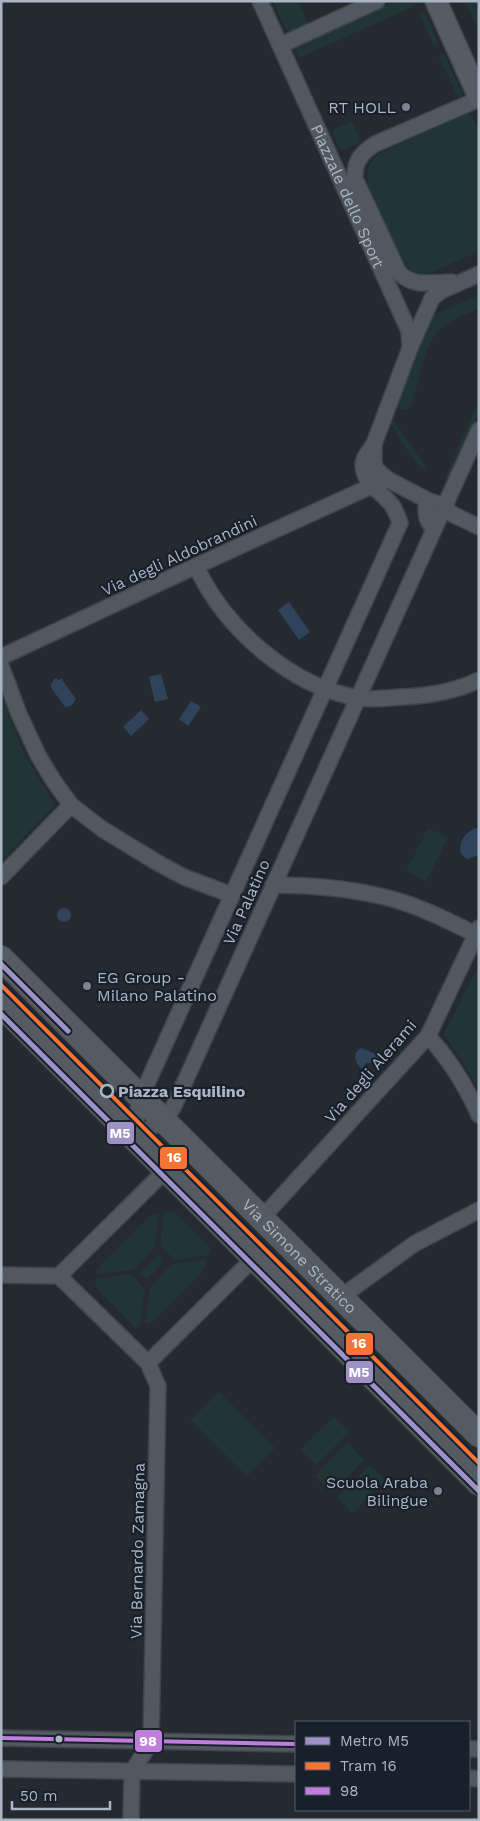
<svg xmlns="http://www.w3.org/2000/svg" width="480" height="1821" font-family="'Work Sans',sans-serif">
<rect width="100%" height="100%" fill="#242a30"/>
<g fill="#213436">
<polygon points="273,1 303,1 299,3 308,24 291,32 286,30"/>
<polygon points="396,1 421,3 299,58 295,48"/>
<polygon points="465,1 479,1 479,31"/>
<polygon points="425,13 439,44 434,46 420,15"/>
<polygon points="444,54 463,95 458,98 439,56"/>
<path d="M470,112L479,131V251L431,273L422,274L414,272L406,266L401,259L370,191C365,175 366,163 380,153Z"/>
<polygon points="352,121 361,142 344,150 340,149 332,131"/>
<path d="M479,295V308C466,314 452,319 441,328C423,344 419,384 411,406L408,409H402L396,405L427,322L433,321L431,316Z"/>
<polygon points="479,401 479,414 447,485 445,482 448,469"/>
<path d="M391,419C398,427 428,465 426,473C418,466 390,430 391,419Z"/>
<polygon points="1,695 24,753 55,805 1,861"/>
<polygon points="428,828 448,837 426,881 406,871"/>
<polygon points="479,965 479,1090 463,1063 444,1034"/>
<polygon points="173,1211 211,1249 209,1255 175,1260 160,1245 164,1212"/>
<polygon points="159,1213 155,1247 133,1270 96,1274 97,1269 153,1214"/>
<polygon points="158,1255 164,1261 147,1279 140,1273"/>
<polygon points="207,1260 204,1270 153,1322 145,1324 150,1287 172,1264"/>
<polygon points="130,1274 145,1289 140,1326 135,1328 95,1286 96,1279"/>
<polygon points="219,1392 275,1448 247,1476 191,1420"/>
<polygon points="334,1417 349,1432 316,1465 301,1450"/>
<polygon points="348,1443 364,1460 331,1493 315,1476"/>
<polygon points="370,1465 385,1481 352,1513 337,1497"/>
</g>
<g fill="#2f435b">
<polygon points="289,602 310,632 299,640 278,610"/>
<polygon points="161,674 168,699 155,702 149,677"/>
<polygon points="55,678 59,680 61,678 76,699 71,706 65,707 50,686"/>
<polygon points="191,701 201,707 188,726 179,719"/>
<polygon points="141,710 149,719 131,736 123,727"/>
<path d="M476,828L479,829V855L467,859L461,854C458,842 465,832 476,828Z"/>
<circle cx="64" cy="915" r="7"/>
<path d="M361,1048L381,1056L378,1063H366L362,1069C356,1064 354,1059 356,1052Z"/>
</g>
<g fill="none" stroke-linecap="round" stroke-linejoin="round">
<g stroke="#404449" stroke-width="18">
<g id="street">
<path id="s1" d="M260,1L409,331L410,345"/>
<polyline points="281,45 377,1"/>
<path d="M452,282C432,282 415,288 399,273L355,179C354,162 361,153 375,144L479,99"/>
<polyline points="374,445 374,464 377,470 387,479 427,500 444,506 452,514 479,527"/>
<path d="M427,500C425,513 425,519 434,529"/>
<path d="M196,566C224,627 290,687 359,698C373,700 388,698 401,697C428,696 454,692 479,680"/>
<polyline points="1,657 196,566 387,479"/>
<polyline points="1,666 19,714 38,755 53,780 71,805 102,829 158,863 184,877 232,895"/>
<polyline points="1,877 71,805"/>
<path d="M273,885C309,885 345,888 380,896C413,903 445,919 475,934"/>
<path d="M428,1036C449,1059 466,1086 479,1115"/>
<path d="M134,1138L137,1113L141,1097L400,523C398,517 396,511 392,505C383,493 363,483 363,465C363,458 370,450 374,444L410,348L432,298L441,291L479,274"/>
<polyline points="134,1138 163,1120 173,1108 479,430"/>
<polyline points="262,1218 428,1036 479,928"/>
<polyline points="1,1275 59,1276"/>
<polyline points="59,1276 148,1363 158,1386 151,1742"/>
<polyline points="59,1276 166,1170"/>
<polyline points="341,1297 414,1244 479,1210"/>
<polyline points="148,1363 254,1258"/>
<polyline points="1,1738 296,1744"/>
<polyline points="469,1749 479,1749"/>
<polyline points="1,1769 296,1774"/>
<polyline points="132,1772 151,1742"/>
<polyline points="469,1778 479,1779"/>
<polyline points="131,1820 132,1772"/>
</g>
</g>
<g stroke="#404449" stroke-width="24">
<polyline id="secondary" points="436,1 479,97"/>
</g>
<g stroke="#41464d" stroke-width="26">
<g id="primary">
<path id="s2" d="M1,958L479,1435"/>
<polyline points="1,1005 479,1483"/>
</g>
</g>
<use href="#street" stroke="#525860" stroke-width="15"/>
<use href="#secondary" stroke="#575c64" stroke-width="21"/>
<use href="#primary" stroke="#555b62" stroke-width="24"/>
<g stroke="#17202b" stroke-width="8">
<polyline id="bus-1" points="1,1738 296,1744"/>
</g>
<use href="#bus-1" stroke="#c07fdc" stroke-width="4"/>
<g stroke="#17202b" stroke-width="8">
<polyline id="tram-1" points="1,985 479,1463"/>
</g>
<use href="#tram-1" stroke="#f57335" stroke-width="4"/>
<g stroke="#17202b" stroke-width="9">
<g id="metro-1">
<polyline points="1,964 68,1031"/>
<polyline points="1,1014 479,1491"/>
</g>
</g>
<use href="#metro-1" stroke="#9d91c5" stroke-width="5"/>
</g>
<g fill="#7c8490" stroke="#17202b" stroke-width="2">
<circle cx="406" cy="107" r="5"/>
<circle cx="87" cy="986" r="5"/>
<circle cx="438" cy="1491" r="5"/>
</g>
<circle fill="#17202b" stroke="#abb5c4" stroke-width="2.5" cx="107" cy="1091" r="6"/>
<circle fill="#abb5c4" stroke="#17202b" stroke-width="2" cx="59" cy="1739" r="4.5"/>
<g text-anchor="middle" stroke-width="4.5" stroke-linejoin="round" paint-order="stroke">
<g font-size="16" fill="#abb5c4" stroke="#17202b" text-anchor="end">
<text x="396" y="113">RT HOLL</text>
<text x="97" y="983" text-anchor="start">EG Group -<tspan x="97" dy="18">Milano Palatino</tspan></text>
<text x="428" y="1488">Scuola Araba<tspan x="428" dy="18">Bilingue</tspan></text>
</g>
<g font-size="16" fill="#abb5c4" stroke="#17202b">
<text dy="6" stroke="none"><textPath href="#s1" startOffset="214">Piazzale dello Sport</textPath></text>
<text transform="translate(179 555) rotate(-25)" y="6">Via degli Aldobrandini</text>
<text transform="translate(246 902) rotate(-66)" y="6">Via Palatino</text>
<text transform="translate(370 1071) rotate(-49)" y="6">Via degli Alerami</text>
<text dy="6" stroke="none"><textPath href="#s2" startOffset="422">Via Simone Stratico</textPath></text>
<text transform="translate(137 1551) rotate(-89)" y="6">Via Bernardo Zamagna</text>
</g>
<g font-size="16" font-weight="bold" fill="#abb5c4" stroke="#17202b" text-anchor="start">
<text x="118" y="1097">Piazza Esquilino</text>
</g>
</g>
<g stroke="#17202b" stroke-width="2">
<rect x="106" y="1121" width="29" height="24" rx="5" fill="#9d91c5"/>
<rect x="159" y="1146" width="29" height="24" rx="5" fill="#f57335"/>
<rect x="345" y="1332" width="29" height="24" rx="5" fill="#f57335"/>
<rect x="345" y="1360" width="29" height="24" rx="5" fill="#9d91c5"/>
<rect x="134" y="1729" width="29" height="24" rx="5" fill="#c07fdc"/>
</g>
<g font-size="14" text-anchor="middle" font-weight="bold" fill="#fff">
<text x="120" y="1138">M5</text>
<text x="174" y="1162">16</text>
<text x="359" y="1348">16</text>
<text x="359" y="1377">M5</text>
<text x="148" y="1746">98</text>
</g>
<rect width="480" height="1821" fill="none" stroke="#abb5c4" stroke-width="5"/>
<rect x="295" y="1721" width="175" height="90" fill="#17202b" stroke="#525c68"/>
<rect x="305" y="1737" width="25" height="8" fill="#9d91c5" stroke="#525c68"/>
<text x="340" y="1746" font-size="15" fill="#abb5c4">Metro M5</text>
<rect x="305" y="1762" width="25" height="8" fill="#f57335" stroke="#525c68"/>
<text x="340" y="1771" font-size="15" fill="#abb5c4">Tram 16</text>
<rect x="305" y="1787" width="25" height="8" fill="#c07fdc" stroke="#525c68"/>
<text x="340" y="1796" font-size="15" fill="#abb5c4">98</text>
<path d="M12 1801v8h98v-8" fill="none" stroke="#abb5c4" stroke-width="2.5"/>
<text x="20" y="1801" font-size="15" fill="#abb5c4" stroke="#17202b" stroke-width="4" paint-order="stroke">50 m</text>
</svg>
